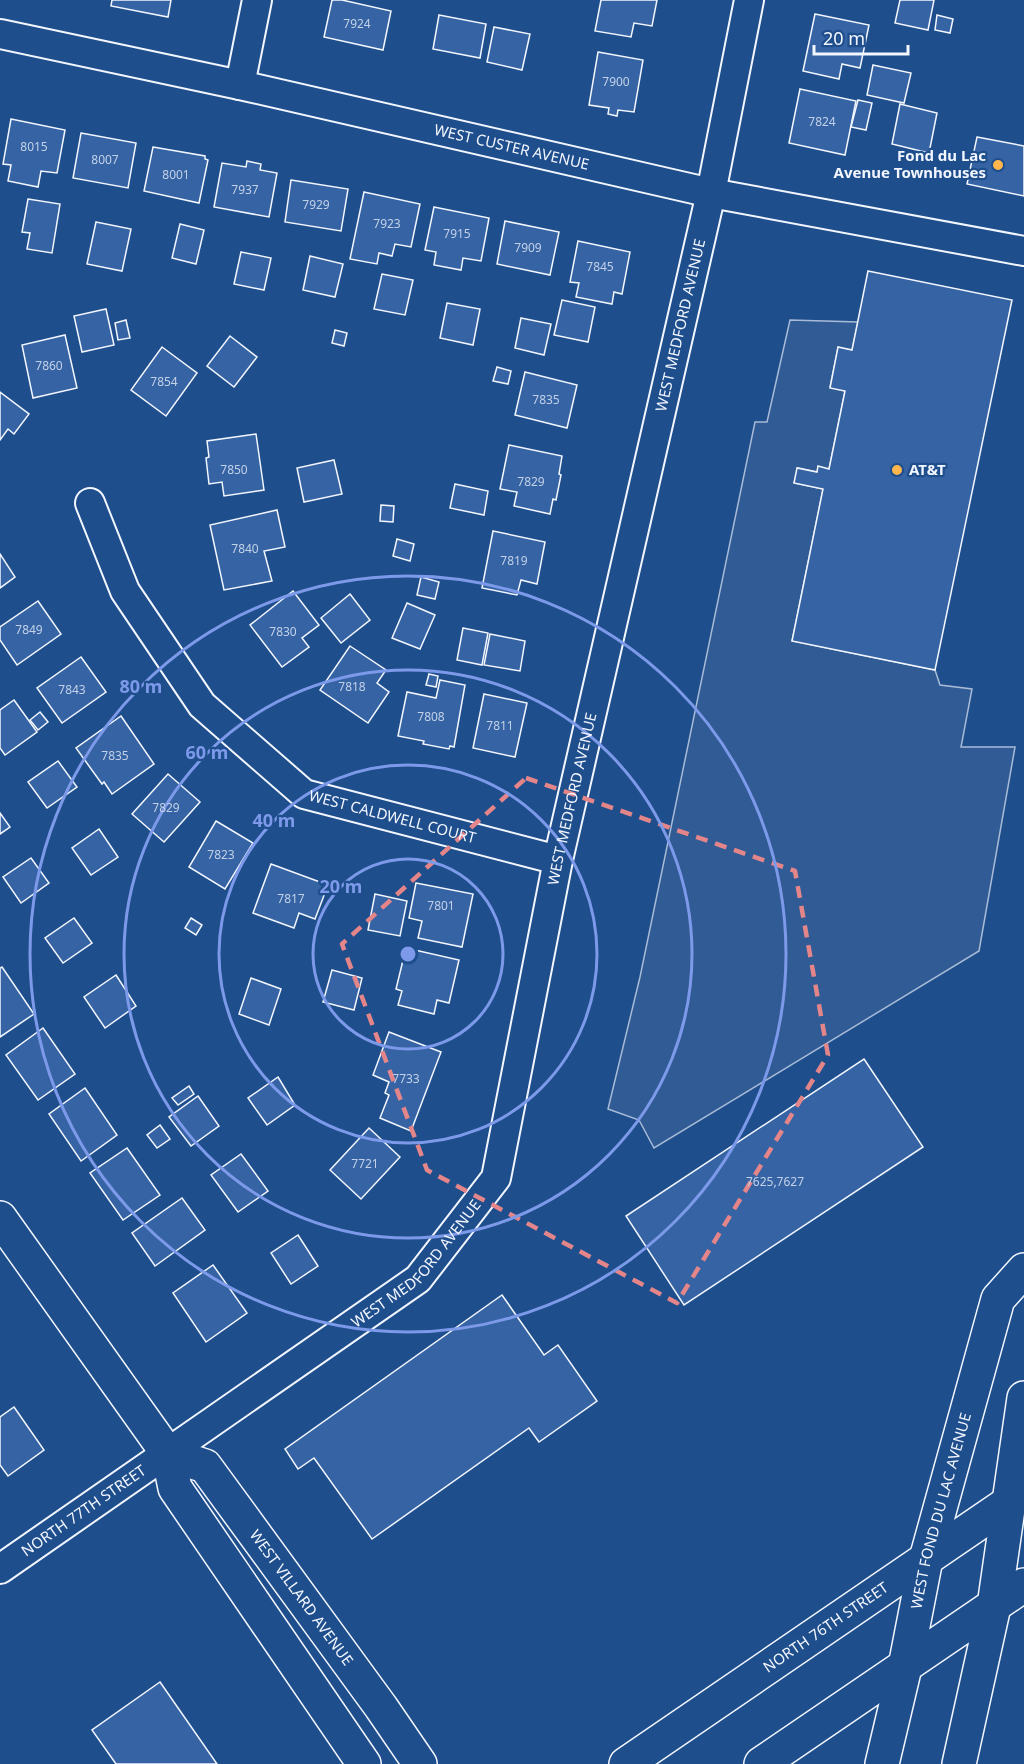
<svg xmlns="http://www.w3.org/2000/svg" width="1024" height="1764" font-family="'Noto Sans',sans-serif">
<rect width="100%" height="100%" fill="#1f4e8c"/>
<polygon fill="#305b95" stroke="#a8bbd7" stroke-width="1.5" points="790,320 858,322 852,350 838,348 830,387 845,391 829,469 818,467 817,472 798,468 794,483 823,489 792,641 935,670 940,685 972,689 961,747 1015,747 979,951 654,1148 639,1120 608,1109 640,977 755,422 767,422"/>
<g fill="#3563a3" stroke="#f2f6ff" stroke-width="1.5">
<polygon points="112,0 171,0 168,17 111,6"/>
<polygon points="332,0 342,0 391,11 383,50 324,37"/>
<polygon points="601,0 657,0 652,26 634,23 631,37 595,31"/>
<polygon points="900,0 934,0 928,30 895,23"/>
<polygon points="815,14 869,25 860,68 842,64 839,79 803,71"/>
<polygon points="439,15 486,24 480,58 433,49"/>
<polygon points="937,15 953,19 950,33 935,30"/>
<polygon points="494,27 530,34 522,70 487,62"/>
<polygon points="598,52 643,60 634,112 618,110 617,116 608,114 609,108 589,105"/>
<polygon points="873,65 911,73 904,103 867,95"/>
<polygon points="800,89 856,101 845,155 789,143"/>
<polygon points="858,100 872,103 866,130 851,127"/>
<polygon points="900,104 937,113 929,153 892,144"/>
<polygon points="11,119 65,130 57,173 41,171 38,187 8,181 11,165 3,164"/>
<polygon points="81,133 136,143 128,188 73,178"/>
<polygon points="977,137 1024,146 1024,196 967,184"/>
<polygon points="153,147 205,156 205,159 208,160 199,203 144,191"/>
<polygon points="247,161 261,164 260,170 277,173 269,217 214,207 222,163 246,167"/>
<polygon points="291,180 348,189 341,231 285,222"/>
<polygon points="364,192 420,204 411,247 395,244 392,256 379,253 377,264 350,259"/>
<polygon points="28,199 60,204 52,253 27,249 30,233 22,232"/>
<polygon points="434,207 489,218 481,261 463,258 461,270 434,265 436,252 425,250"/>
<polygon points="505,221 559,232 550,275 497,264"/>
<polygon points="96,222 131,229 122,271 87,264"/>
<polygon points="180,224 204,230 196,264 172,258"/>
<polygon points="578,241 630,252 622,294 614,292 612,304 576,297 579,283 570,282"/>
<polygon points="241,252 271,258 264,290 234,284"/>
<polygon points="310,256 343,264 335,297 303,290"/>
<polygon points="868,271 1012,300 935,670 792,641 823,489 794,483 797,468 817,472 818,466 829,469 845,391 830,388 838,347 852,350"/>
<polygon points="382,274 413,280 405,315 374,309"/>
<polygon points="562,300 595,307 588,342 554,335"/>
<polygon points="447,303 480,309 473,345 440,338"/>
<polygon points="106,309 114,345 82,352 74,316"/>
<polygon points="521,318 551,324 544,355 515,348"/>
<polygon points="126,320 130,338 118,340 115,323"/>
<polygon points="335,330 347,333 344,346 332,343"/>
<polygon points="65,335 77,388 33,398 22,345"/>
<polygon points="230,336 257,357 234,387 207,366"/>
<polygon points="162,347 197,373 166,416 131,390"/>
<polygon points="497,367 511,371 508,384 493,381"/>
<polygon points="525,372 577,385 567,428 515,415"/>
<polygon points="0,392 29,414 14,434 8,429 0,440"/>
<polygon points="256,434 264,490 224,496 222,482 209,484 206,458 209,457 207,441"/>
<polygon points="509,445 562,456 559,474 561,475 556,500 553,499 550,514 514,506 517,492 500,489"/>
<polygon points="334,460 342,494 304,502 297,468"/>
<polygon points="455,484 488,491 484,515 450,508"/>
<polygon points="381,505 394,506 393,522 380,521"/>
<polygon points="277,510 285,547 264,551 272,581 224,590 210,525"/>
<polygon points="493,531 545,542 537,584 521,580 517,595 482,588"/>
<polygon points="397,539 414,544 410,561 393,556"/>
<polygon points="0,554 15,577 0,588"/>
<polygon points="421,577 439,582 435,599 417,595"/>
<polygon points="293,591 319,625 302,638 309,647 282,667 250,625"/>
<polygon points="350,594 370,620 341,643 321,618"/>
<polygon points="38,601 61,634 17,665 0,640 0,627"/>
<polygon points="407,603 435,615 420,649 392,638"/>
<polygon points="463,628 488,633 482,665 457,660"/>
<polygon points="490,634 525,641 520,671 484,665"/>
<polygon points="350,646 386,670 377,683 389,692 368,723 320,690"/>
<polygon points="81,657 106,692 62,723 37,688"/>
<polygon points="429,674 438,676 436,687 426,685"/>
<polygon points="440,680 465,685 454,747 450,746 449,749 423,744 424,741 398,736 407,692 436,698"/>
<polygon points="484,694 527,703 515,757 473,748"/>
<polygon points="14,700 37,732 5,755 0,748 0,710"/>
<polygon points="40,712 48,722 38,730 30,720"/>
<polygon points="121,716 154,764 112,794 104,782 102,784 76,748"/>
<polygon points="58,761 77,787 47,808 28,782"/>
<polygon points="168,774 200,802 164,842 132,814"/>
<polygon points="0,813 10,827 0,834"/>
<polygon points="216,821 253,843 225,889 189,867"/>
<polygon points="99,829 118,857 91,875 72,848"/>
<polygon points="31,858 49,883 21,903 3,877"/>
<polygon points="271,864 328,885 315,919 299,913 294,928 253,913"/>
<polygon points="416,883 473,894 462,947 418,938 422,921 409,918"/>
<polygon points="375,894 407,901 400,936 368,930"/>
<polygon points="74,918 92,943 63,963 45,938"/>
<polygon points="191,918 202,925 196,935 185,928"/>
<polygon points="406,948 459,960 449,1003 437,1000 434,1014 398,1005 402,991 396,989"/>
<polygon points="2,967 34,1014 0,1037 0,968"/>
<polygon points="332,970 362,978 354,1010 323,1002"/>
<polygon points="116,975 136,1006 105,1028 84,997"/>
<polygon points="251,978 281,989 269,1025 239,1014"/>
<polygon points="43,1028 75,1074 38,1100 6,1055"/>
<polygon points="389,1032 441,1052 411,1131 380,1118 389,1095 385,1093 389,1082 373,1075"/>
<polygon points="864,1059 923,1147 684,1305 626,1216"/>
<polygon points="278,1077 295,1105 267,1125 248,1098"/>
<polygon points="189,1086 194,1094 178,1105 172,1098"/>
<polygon points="85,1088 117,1135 81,1161 49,1114"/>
<polygon points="198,1096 219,1126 191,1146 169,1117"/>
<polygon points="160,1125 170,1139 157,1148 147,1135"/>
<polygon points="369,1128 400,1157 361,1199 330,1170"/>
<polygon points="127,1148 160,1195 123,1220 90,1173"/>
<polygon points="241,1154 268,1191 238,1212 211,1175"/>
<polygon points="182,1198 205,1230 155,1266 132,1233"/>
<polygon points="298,1235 318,1266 291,1284 271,1253"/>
<polygon points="213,1265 247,1313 206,1342 173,1293"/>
<polygon points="502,1295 544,1355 558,1345 597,1401 539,1442 529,1428 372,1539 314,1458 298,1469 285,1449"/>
<polygon points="14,1407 44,1450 8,1476 0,1465 0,1417"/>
<polygon points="160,1682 217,1764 116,1764 92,1730"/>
</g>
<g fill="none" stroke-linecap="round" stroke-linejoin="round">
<g stroke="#f2f6ff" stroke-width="32">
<g id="street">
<path id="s1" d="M0,34L240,85L711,193L1024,251"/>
<polyline points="240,85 257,0"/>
<path id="s2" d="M90,503L125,591L202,705L304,794L558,860"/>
<path id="s3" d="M0,1569L418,1279L496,1178L558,860L711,193L749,0"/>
</g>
</g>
<g stroke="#f2f6ff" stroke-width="36">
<g id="secondary">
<polyline points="0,1218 168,1454 175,1488 364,1764"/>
<path id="s4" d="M168,1454L205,1466L381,1707L420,1764"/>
<path id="s5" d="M882,1764L905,1667L926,1559L998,1299L1024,1270"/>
<polyline points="959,1764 994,1606 1024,1398"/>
</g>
</g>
<g stroke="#f2f6ff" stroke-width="36">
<g id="primary">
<path id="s6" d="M626,1764L1024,1492"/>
<polyline points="761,1764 1024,1585"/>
</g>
</g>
<use href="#street" stroke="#1f4e8c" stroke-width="28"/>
<use href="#secondary" stroke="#1f4e8c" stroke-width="33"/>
<use href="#primary" stroke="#1f4e8c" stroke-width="33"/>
</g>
<path fill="none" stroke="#e38589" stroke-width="4.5" stroke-dasharray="12 8" stroke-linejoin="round" d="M526,778L795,871L828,1055L677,1303L427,1170L342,944Z"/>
<g fill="none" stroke="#7d9aea" stroke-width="3">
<circle cx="408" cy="954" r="95"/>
<circle cx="408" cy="954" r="189"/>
<circle cx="408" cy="954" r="284"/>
<circle cx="408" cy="954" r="378"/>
</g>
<g fill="#ffb74d" stroke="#1f4e8c" stroke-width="2">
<circle cx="998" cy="165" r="6"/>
<circle cx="897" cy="470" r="6"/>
</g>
<g text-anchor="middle" stroke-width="4.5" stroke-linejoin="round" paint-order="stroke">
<g font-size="12" fill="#c3d1e8">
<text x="357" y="28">7924</text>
<text x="616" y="86">7900</text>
<text x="822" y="126">7824</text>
<text x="34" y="151">8015</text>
<text x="105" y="164">8007</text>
<text x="176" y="179">8001</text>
<text x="245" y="194">7937</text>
<text x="316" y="209">7929</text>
<text x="387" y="228">7923</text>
<text x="457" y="238">7915</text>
<text x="528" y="252">7909</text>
<text x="600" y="271">7845</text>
<text x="49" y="370">7860</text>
<text x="164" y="386">7854</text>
<text x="546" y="404">7835</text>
<text x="234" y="474">7850</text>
<text x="531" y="486">7829</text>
<text x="245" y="553">7840</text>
<text x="514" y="565">7819</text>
<text x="29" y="634">7849</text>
<text x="283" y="636">7830</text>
<text x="352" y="691">7818</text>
<text x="72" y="694">7843</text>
<text x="431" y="721">7808</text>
<text x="500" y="730">7811</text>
<text x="115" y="760">7835</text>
<text x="166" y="812">7829</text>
<text x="221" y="859">7823</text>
<text x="291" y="903">7817</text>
<text x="441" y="910">7801</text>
<text x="406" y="1083">7733</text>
<text x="365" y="1168">7721</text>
<text x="775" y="1186">7625,7627</text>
</g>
<g font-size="15" fill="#f2f6ff" stroke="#1f4e8c">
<text dy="5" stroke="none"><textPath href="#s1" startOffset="524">WEST CUSTER AVENUE</textPath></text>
<text dy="5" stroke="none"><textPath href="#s3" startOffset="1509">WEST MEDFORD AVENUE</textPath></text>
<text dy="5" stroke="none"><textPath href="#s3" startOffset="1023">WEST MEDFORD AVENUE</textPath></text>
<text dy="5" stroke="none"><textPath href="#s2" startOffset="459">WEST CALDWELL COURT</textPath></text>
<text dy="5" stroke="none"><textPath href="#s3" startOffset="518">WEST MEDFORD AVENUE</textPath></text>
<text dy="5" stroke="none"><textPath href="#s3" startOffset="102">NORTH 77TH STREET</textPath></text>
<text dy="5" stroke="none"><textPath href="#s5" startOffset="260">WEST FOND DU LAC AVENUE</textPath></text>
<text dy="5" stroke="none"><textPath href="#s4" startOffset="202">WEST VILLARD AVENUE</textPath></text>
<text dy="5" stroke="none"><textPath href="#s6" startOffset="242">NORTH 76TH STREET</textPath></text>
</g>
<g font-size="15" font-weight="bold" fill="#f2f6ff" stroke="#1f4e8c" text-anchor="end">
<text x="986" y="161">Fond du Lac<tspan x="986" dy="17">Avenue Townhouses</tspan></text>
<text x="909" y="475" text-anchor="start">AT&amp;T</text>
</g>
</g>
<circle cx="408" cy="954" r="9" fill="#7d9aea" stroke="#1f4e8c" stroke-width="3"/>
<g font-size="18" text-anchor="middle" font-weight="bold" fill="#7d9aea" stroke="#1f4e8c" stroke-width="4.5" stroke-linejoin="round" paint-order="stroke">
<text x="141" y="693">80 m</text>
<text x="207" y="759">60 m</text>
<text x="274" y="827">40 m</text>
<text x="341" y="893">20 m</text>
</g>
<path d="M814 45v9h94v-9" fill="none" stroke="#f2f6ff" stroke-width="3"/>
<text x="823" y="45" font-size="18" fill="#f2f6ff" stroke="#1f4e8c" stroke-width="4.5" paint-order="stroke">20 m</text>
</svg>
